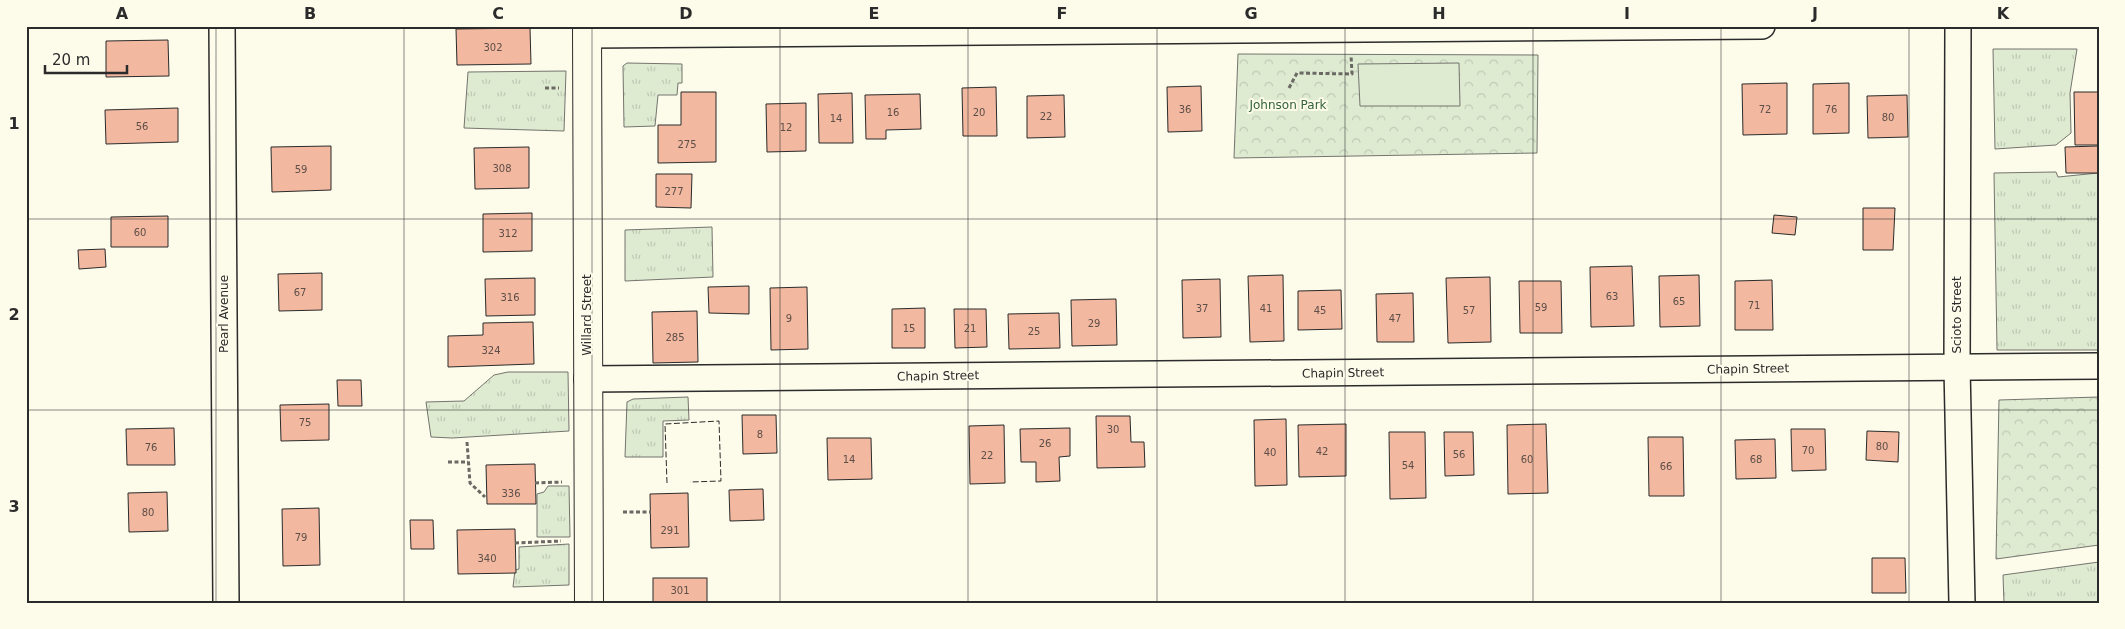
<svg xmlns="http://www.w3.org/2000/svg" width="2125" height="629" font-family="'DejaVu Sans',sans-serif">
<defs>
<pattern id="grass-tufts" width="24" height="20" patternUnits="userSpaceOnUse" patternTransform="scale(1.25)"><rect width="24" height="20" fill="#deebd1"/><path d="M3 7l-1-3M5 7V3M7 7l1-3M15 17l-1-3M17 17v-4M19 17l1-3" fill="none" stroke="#bfcab4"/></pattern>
<pattern id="forest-crowns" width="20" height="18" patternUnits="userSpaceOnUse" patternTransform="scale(1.25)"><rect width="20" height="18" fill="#deebd1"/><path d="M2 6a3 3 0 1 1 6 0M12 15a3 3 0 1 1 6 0" fill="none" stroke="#bfcab4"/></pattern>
</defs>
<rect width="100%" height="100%" fill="#fdfbea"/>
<g fill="url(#grass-tufts)" stroke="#74746e">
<polygon points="1993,49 2077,49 2070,93 2071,133 2056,145 1995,149"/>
<polygon points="627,63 682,64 682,83 678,83 677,95 658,95 655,126 624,127 623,66"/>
<polygon points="566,71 564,131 464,128 468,72"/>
<polygon points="2056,172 2058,177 2098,173 2099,350 1997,350 1994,173"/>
<polygon points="712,227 713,277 625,281 625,230"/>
<polygon points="508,372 568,372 569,431 452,438 431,437 426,402 464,401 494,375"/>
<polygon points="688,397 689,420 663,421 663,457 625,457 627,402 633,399"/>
<polygon points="548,486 569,486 570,537 537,537 537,494 544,492"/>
<polygon points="569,544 569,585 513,587 515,570 519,569 519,547"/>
<polygon points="2099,562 2099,603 2004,603 2003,575"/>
</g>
<g fill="url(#forest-crowns)" stroke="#74746e">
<polygon points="1238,54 1538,55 1537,153 1234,158"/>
<polygon points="2099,397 2099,545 1996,559 1999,400"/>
</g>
<polygon fill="#deebd1" stroke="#74746e" points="1459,63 1460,106 1360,106 1358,64"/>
<g fill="#f2b8a0" stroke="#2b2b2b">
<polygon points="530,28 531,64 457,65 456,29"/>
<polygon points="168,40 169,76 106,77 106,41"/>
<polygon points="1787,83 1787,134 1743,135 1742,84"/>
<polygon points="1849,83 1849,133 1813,134 1813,84"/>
<polygon points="1201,86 1202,131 1168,132 1167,87"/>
<polygon points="996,87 997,136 963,136 962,88"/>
<polygon points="681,92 716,92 716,162 658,163 658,125 681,125"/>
<polygon points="2074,92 2099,92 2099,145 2075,145"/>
<polygon points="852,93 853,143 819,143 818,94"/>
<polygon points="920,94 921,129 886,130 886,139 866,139 865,95"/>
<polygon points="1064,95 1065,137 1027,138 1027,96"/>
<polygon points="1907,95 1908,137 1868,138 1867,96"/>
<polygon points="806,103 806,151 767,152 766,104"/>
<polygon points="178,108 178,142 106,144 105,110"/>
<polygon points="331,146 331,190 272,192 271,147"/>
<polygon points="2098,146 2098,173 2066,173 2065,147"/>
<polygon points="529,147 529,188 475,189 474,148"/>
<polygon points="656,174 692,174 691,208 656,207"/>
<polygon points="1863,208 1895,208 1893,250 1863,250"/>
<polygon points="532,213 532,251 483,252 483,214"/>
<polygon points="1774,215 1797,217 1795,235 1772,233"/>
<polygon points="168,216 168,247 111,247 111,217"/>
<polygon points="105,249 106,267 79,269 78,250"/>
<polygon points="1632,266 1634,326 1591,327 1590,267"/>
<polygon points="322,273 322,310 279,311 278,274"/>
<polygon points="1283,275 1284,341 1250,342 1248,276"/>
<polygon points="1699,275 1700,326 1660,327 1659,276"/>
<polygon points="1490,277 1491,342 1448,343 1446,278"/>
<polygon points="535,278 535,315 486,316 485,279"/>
<polygon points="1220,279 1221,337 1183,338 1182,280"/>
<polygon points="1772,280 1773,330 1735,330 1735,281"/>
<polygon points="1519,281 1561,281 1562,333 1520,333"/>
<polygon points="749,286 749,314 709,313 708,287"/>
<polygon points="807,287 808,349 771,350 770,288"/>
<polygon points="1341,290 1342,329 1298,330 1298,291"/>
<polygon points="1413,293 1414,342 1377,342 1376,294"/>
<polygon points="1116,299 1117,345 1072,346 1071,300"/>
<polygon points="925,308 925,348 892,348 892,309"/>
<polygon points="954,309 986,309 987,347 955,348"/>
<polygon points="697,311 698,362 653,363 652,312"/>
<polygon points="1059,313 1060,348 1009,349 1008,314"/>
<polygon points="533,322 534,364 448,367 448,336 483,335 483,323"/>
<polygon points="337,380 361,380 362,406 338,406"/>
<polygon points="329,404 329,440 281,441 280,405"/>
<polygon points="742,415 776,415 777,453 743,454"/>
<polygon points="1096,416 1130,416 1131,442 1144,442 1145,467 1097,468"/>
<polygon points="1286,419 1287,485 1255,486 1254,420"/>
<polygon points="1346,424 1346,476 1299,477 1298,425"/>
<polygon points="1546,424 1548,493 1508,494 1507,425"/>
<polygon points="1004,425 1005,483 970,484 969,426"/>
<polygon points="174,428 175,465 127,465 126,429"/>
<polygon points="1070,428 1070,456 1059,457 1060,481 1036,482 1036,462 1021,462 1020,429"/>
<polygon points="1791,429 1825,429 1826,470 1792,471"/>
<polygon points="1867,431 1899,432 1898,462 1866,460"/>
<polygon points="1389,432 1425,432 1426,498 1390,499"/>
<polygon points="1444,432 1473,432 1474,475 1445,476"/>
<polygon points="1648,437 1683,437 1684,496 1649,496"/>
<polygon points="827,438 871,438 872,479 828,480"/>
<polygon points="1775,439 1776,478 1736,479 1735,440"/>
<polygon points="535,464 536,504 487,504 486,465"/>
<polygon points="763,489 764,520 730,521 729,490"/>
<polygon points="167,492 168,531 129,532 128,493"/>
<polygon points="688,493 689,547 651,548 650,494"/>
<polygon points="319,508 320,565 283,566 282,509"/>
<polygon points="410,520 433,520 434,549 411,549"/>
<polygon points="515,529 516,573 458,574 457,530"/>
<polygon points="1872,558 1905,558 1906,593 1872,593"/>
<rect x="653" y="578" width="54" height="25"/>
</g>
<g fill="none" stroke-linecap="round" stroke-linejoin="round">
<g stroke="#2b2b2b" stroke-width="28">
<g id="minor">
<polyline points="222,26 226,603"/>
<polyline points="1958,26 1957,367 1962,603"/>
<polyline points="587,35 1762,26"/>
<polyline points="587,379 2099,366"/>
</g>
</g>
<g stroke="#2b2b2b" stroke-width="30">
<polyline id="tertiary" points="587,26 589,603"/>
</g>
<g stroke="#6a6964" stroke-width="3" stroke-dasharray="4 2.5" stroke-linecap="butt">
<polyline points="545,88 559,88"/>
<polyline points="1289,88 1297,73 1352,74 1351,55"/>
<polyline points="467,442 470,483 485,497"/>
<polyline points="448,462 468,462"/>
<polyline points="535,483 562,482"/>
<polyline points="623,512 651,512"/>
<polyline points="515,543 561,541"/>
</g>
<use href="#minor" stroke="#fdfbea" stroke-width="25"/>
<use href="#tertiary" stroke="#fdfbea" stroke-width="28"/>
<polyline stroke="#2b2b2b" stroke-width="1" stroke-dasharray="6 2.5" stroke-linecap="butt" points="667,483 665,424 719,421 721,481 690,482"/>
</g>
<path fill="none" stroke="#2b2b2b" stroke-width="1" stroke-opacity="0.55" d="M216,26V603M404,26V603M592,26V603M780,26V603M968,26V603M1157,26V603M1345,26V603M1533,26V603M1721,26V603M1909,26V603M26,219H2099M26,410H2099"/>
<g text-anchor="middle" stroke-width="4" stroke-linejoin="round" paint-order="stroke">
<g font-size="10" fill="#5d4e48">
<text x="493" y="51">302</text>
<text x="1185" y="113">36</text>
<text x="1765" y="113">72</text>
<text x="1831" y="113">76</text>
<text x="893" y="116">16</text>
<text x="979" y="116">20</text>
<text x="1046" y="120">22</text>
<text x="1888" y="121">80</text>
<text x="836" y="122">14</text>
<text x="142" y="130">56</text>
<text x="786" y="131">12</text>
<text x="687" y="148">275</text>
<text x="502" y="172">308</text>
<text x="301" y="173">59</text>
<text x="674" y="195">277</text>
<text x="140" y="236">60</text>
<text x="508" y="237">312</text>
<text x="300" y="296">67</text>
<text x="1612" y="300">63</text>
<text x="510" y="301">316</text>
<text x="1679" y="305">65</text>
<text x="1754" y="309">71</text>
<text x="1541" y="311">59</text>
<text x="1202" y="312">37</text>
<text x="1266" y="312">41</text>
<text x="1320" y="314">45</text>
<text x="1469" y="314">57</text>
<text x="789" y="322">9</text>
<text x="1395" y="322">47</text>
<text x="1094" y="327">29</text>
<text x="909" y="332">15</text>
<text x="970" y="332">21</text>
<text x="1034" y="335">25</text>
<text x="675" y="341">285</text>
<text x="491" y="354">324</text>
<text x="305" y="426">75</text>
<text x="1113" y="433">30</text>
<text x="760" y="438">8</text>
<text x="1045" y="447">26</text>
<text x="1882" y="450">80</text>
<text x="151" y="451">76</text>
<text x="1808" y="454">70</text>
<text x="1322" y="455">42</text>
<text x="1270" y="456">40</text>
<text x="1459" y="458">56</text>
<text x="987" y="459">22</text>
<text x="849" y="463">14</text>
<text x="1527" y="463">60</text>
<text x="1756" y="463">68</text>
<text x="1408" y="469">54</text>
<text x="1666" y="470">66</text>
<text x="511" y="497">336</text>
<text x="148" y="516">80</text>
<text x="670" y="534">291</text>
<text x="301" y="541">79</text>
<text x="487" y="562">340</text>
<text x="680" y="594">301</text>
</g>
<g font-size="12" fill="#34623c" stroke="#fdfbea">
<text x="1288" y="109">Johnson Park</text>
</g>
<g font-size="12" fill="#2b2b2b" stroke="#fdfbea">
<text transform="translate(224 314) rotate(-90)" y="4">Pearl Avenue</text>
<text transform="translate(587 315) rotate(-90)" y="4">Willard Street</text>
<text transform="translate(1957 315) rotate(-90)" y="4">Scioto Street</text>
<text transform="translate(1748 369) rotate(-1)" y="4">Chapin Street</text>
<text transform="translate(1343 373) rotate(-1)" y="4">Chapin Street</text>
<text transform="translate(938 376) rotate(-1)" y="4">Chapin Street</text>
</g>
</g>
<rect width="2125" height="629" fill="none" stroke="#fdfbea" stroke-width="55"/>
<path d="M45 65v8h82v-8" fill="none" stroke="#2b2b2b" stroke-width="2.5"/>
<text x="52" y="65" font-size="15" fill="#2b2b2b" stroke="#fdfbea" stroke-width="4" paint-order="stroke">20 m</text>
<rect x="28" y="28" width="2070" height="574" fill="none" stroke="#2b2b2b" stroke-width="2"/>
<g font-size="16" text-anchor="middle" font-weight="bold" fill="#2b2b2b">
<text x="122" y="19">A</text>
<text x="310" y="19">B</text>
<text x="498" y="19">C</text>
<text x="686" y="19">D</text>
<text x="874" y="19">E</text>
<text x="1062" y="19">F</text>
<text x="1251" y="19">G</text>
<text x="1439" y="19">H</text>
<text x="1627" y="19">I</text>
<text x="1815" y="19">J</text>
<text x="2003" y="19">K</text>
<text x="14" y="129">1</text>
<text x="14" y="320">2</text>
<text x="14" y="512">3</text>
</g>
</svg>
